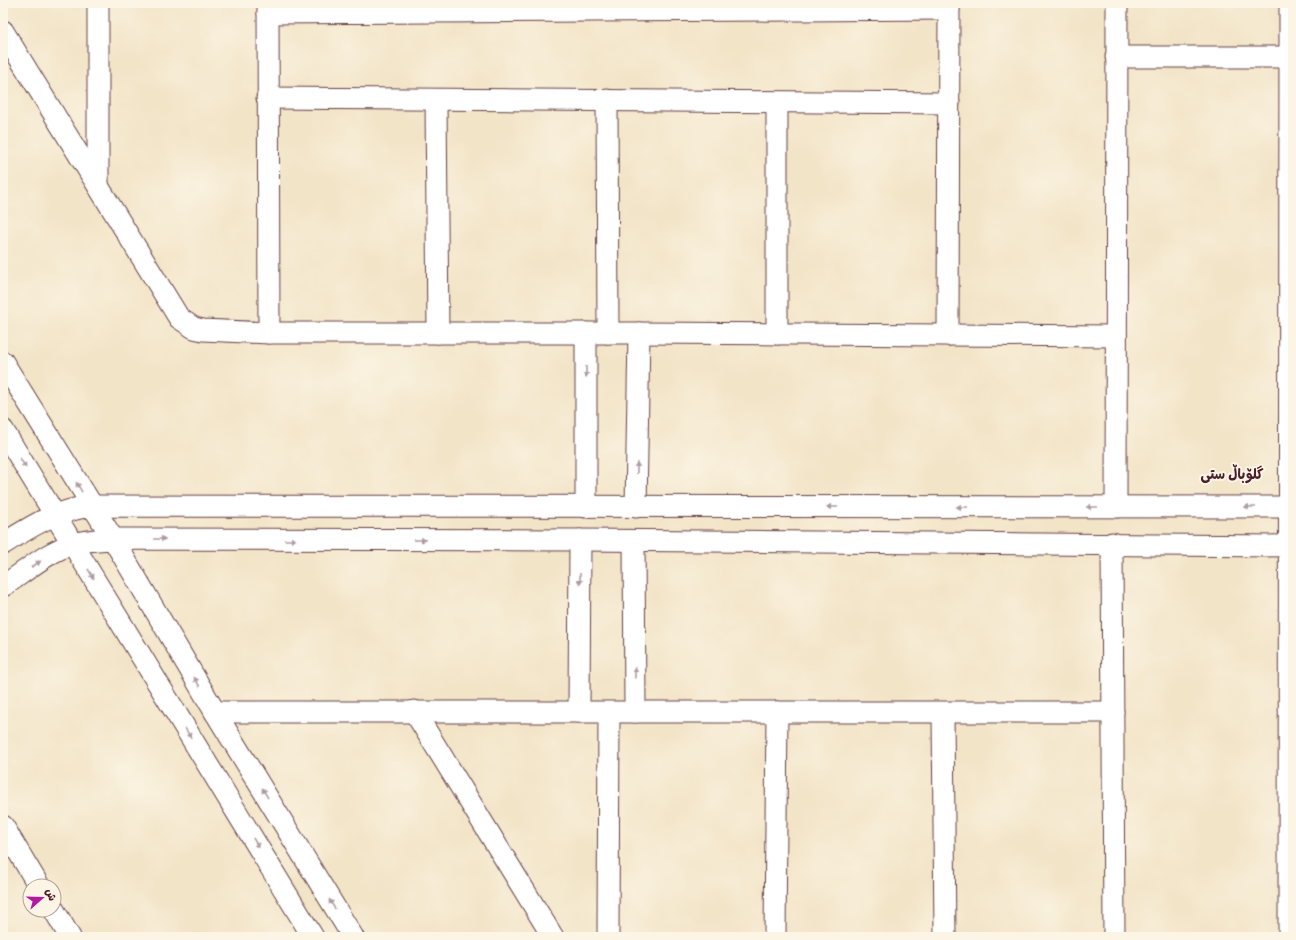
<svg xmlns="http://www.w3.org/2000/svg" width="1296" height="940" font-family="'Gochi Hand','Playpen Sans Arabic',sans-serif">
<rect width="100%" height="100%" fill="#fcf5e5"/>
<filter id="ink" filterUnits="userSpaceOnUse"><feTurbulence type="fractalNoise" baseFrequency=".025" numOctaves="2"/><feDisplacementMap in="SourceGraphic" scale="8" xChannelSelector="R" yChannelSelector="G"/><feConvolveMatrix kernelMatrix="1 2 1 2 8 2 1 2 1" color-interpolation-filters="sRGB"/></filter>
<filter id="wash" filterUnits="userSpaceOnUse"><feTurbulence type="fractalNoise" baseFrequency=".012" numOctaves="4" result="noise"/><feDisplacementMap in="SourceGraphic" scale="16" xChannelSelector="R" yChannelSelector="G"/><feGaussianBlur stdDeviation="0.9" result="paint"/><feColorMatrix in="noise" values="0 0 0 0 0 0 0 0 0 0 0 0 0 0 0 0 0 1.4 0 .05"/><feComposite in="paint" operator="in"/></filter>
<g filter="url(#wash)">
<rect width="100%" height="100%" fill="#f2e4c7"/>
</g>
<g filter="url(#ink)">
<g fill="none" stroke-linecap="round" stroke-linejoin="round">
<g stroke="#633d42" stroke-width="23">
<g id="minor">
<polyline points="268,3 269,333"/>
<polyline points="268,13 949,9"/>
<polyline points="3,31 179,318 194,328 203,330 269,333 639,333 1116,336"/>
<polyline points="1116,57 1290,57"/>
<polyline points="267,98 949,103"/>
<polyline points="436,100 438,333"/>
<polyline points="607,100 608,333"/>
<polyline points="777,103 777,334"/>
<polyline points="98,184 98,3"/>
<polyline points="948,335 949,3"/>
<polyline points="3,362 113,539 215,712 353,937"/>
<polyline points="3,430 313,937"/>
<polyline points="586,507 586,333"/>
<polyline points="636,507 639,333"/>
<polyline points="1116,507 1117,3"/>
<polyline points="634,541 635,712"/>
<polyline points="1112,543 1114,937"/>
<path d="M3,544C33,525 55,511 91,506L1289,507"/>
<path d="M3,586C25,572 48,551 73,544C85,540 100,540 113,539L580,540L1288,546"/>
<polyline points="414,711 553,937"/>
<polyline points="215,712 1113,712"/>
<polyline points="579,712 580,540"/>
<polyline points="943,713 945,937"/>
<polyline points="3,826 39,886"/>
<polyline points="54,910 70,937"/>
<polyline points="608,937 609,713"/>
<polyline points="775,937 777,712"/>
<polyline points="1289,937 1290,3"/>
</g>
</g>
<use href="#minor" stroke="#fff" stroke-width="21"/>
</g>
<defs><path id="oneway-solid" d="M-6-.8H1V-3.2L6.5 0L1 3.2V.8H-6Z"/></defs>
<g fill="#ae9aa0">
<use href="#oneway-solid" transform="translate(586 372) rotate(90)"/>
<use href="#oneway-solid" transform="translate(23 463) rotate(59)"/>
<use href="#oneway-solid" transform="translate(637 468) rotate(-89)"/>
<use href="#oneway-solid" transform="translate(79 487) rotate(-121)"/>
<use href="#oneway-solid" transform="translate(832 507) rotate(-180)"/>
<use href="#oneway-solid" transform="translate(962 507) rotate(-180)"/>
<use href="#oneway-solid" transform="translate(1092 507) rotate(-180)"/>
<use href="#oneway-solid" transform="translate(1250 507) rotate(-180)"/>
<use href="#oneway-solid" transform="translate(160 539)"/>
<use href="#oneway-solid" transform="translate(290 540)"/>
<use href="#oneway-solid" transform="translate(420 540)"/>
<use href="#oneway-solid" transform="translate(36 564) rotate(-33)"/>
<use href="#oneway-solid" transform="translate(91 574) rotate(59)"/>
<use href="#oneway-solid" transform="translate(580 579) rotate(90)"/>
<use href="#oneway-solid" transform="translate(635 673) rotate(-90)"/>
<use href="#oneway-solid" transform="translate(197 682) rotate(-121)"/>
<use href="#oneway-solid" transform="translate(188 733) rotate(59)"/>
<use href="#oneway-solid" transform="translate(265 793) rotate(-121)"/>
<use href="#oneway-solid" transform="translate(256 843) rotate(59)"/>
<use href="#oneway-solid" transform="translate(332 904) rotate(-121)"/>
</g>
</g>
<g text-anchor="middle" stroke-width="4" stroke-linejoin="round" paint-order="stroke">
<g font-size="14" font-weight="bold" fill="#4a1f2b" stroke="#fcf5e5">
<text x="1232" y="479">گلۆباڵ ستی</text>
</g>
</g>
<rect width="1296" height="940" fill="none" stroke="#fcf5e5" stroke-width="16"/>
<g transform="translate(42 898) rotate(70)"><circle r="19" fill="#fcf5e5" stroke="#b59f9b"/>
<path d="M0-3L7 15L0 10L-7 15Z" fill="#b5179e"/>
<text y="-6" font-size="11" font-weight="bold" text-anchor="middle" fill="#4a1f2b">ش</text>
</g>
</svg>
